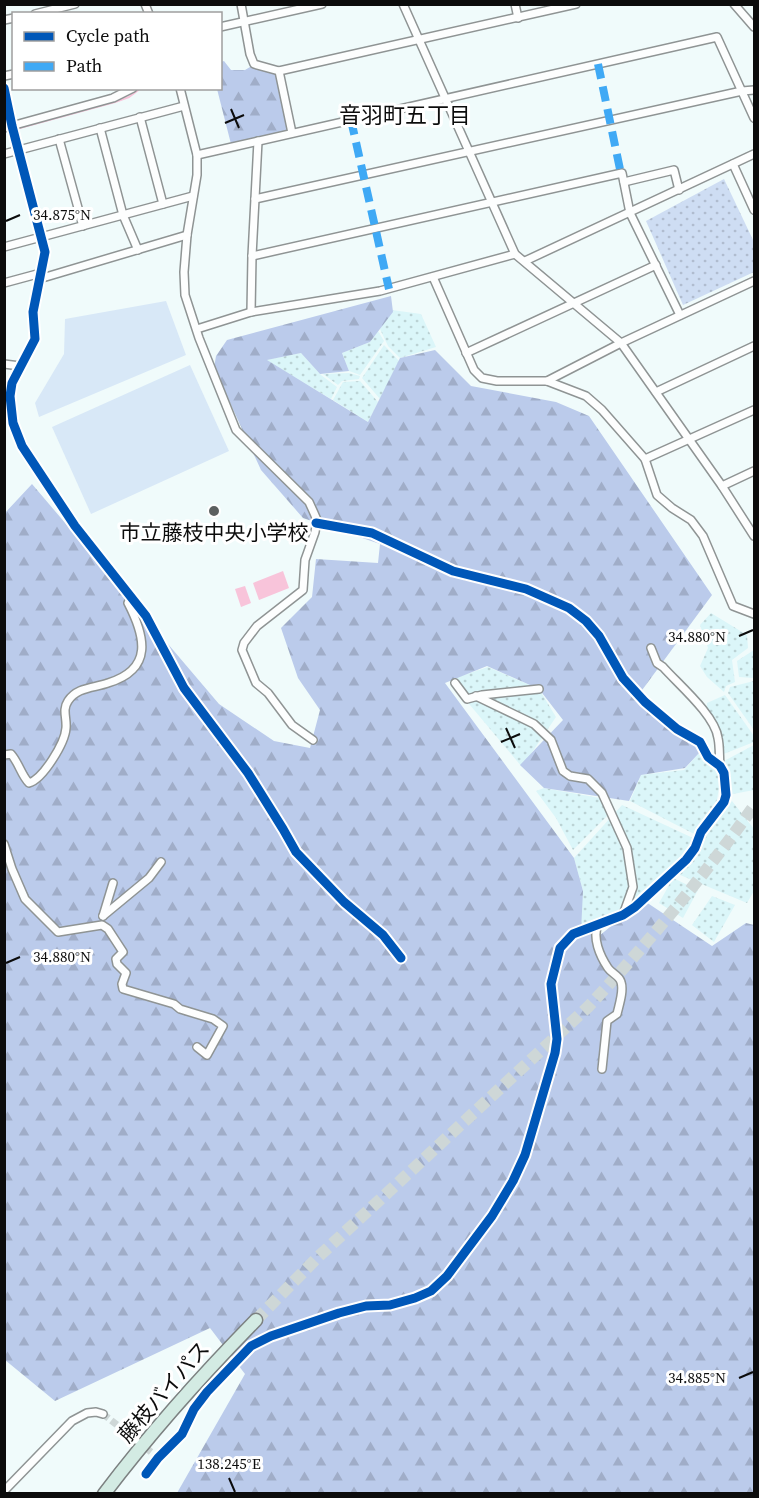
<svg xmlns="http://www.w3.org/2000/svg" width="759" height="1498" font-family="'Source Serif 4','Noto Sans JP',serif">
<defs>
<pattern id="farmland-dots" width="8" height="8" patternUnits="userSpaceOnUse" patternTransform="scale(1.5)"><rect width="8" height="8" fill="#dbf6f9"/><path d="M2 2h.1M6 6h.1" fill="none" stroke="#bbd2d4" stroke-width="1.8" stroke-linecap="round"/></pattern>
<pattern id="forest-firs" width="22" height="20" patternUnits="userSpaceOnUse" patternTransform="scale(1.5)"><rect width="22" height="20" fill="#bbcbeb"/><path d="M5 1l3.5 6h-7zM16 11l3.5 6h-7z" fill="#a0adc8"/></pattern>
<pattern id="park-dots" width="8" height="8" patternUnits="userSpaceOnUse" patternTransform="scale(1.5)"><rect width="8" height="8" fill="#ceddf3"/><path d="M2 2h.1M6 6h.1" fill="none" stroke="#b0bccf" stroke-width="1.8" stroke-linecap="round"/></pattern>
</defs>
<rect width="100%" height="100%" fill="#f0fbfb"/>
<g fill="url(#farmland-dots)">
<polygon points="392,310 421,314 436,347 400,358 388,346 380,329"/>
<polygon points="378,331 384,341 360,375 349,371 342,353 370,342"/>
<polygon points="384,345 399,361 380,399 362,378"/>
<polygon points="301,353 321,375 337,387 331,399 266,360"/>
<polygon points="349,373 360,376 359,379 342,381 338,385 323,374"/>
<polygon points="360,381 378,402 368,422 333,400 343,382"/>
<polygon points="711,613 747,635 748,648 732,660 735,682 726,686 724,692 707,677 700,666 708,648 700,625"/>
<polygon points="754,650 754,678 739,677 737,661"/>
<polygon points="488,667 539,689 556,717 522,767 449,680"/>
<polygon points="754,681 754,730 728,693 730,687"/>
<polygon points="725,695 754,736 754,742 721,755 707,711 707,703"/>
<polygon points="754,745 754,790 728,795 724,761"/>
<polygon points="700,752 721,777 716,805 696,835 630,801 641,775 684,770"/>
<polygon points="544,788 605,799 608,815 573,850 556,818 536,791"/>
<polygon points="732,801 754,829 754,891 747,903 673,872 641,905 581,929 579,918 583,891 574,858 622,805 693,838 695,843"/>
<polygon points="673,878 698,890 683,918 659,903"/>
<polygon points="712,896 735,905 714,942 692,925"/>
</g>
<g fill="url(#forest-firs)">
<polygon points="224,61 231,70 245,70 250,67 276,73 287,131 231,144 217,89 220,88 221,62"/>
<polygon points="391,296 393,312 370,342 342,353 349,371 320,374 301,353 267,360 368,422 400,358 435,350 471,386 556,402 589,416 712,595 637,697 688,738 700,752 685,768 641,775 629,801 544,788 520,765 563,720 539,689 487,666 445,683 574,858 583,891 581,931 599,936 643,900 712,946 746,923 754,925 754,1493 177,1493 245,1374 210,1328 55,1401 5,1360 4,514 32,484 219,704 274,741 310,748 320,710 298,678 281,628 312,597 316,559 378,563 380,544 303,518 261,470 214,368 216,356 227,340"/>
</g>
<polygon fill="url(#park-dots)" points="724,179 754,242 754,272 683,305 646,221"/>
<g fill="#d8e8f7">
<polygon points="166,301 186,355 39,417 35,403 64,354 65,319"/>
<polygon points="190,365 229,451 91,514 52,427"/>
</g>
<g fill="#f8c4da">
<polygon points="283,571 289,588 259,600 253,583"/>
<polygon points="245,586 251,603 241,607 235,589"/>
</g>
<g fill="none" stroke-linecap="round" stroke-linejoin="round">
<polyline stroke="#f8c4da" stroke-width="2" points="16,129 115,102 129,97 141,88"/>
<g stroke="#ced7d7" stroke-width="7" stroke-dasharray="7 3.5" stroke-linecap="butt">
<polyline points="103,1414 125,1431"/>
<polyline points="140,1443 151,1452"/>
</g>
<path stroke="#ced7d7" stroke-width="12" stroke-dasharray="12 6" stroke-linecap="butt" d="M256,1320L317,1258L589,1006C648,943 704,876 754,806"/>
<g stroke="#8f9494" stroke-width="10">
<g id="minor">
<polyline points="145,4 149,14"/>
<polyline points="241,4 250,54 254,64 279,71 576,4"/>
<polyline points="403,4 515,254 621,343 722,486 754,536"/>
<polyline points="515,4 518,18"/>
<polyline points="734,4 754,27"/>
<polyline points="35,14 75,4"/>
<polyline points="4,20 14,18"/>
<polyline points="220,27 322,4"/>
<polyline points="279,71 292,133"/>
<polyline points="4,76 14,74"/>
<polyline points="4,88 12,126 45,252 33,312 35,339 12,383 10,396 13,423 22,446 75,526 146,616 184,688 248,773 283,829 296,852 344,902 383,935 401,958"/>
<polyline points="180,88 197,155 197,175 187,235 184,272 185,295 199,338 236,430 309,502 314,513 317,520 315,532 305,560 303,590 257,626 244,643 242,650 256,683 268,693 292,725 313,740"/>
<polyline points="140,117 163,204"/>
<polyline points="4,128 113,98 133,88"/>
<polyline points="100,128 123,215 138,250"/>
<polyline points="59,139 83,226"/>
<polyline points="4,154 184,106"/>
<polyline points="197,155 717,37 754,118"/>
<polyline points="733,164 754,210"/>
<polyline points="624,182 674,170 679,190"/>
<polyline points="255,199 742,91 754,90"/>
<polyline points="4,247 193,196"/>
<polyline points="252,256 622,173 630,213 680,315"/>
<polyline points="525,261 754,154"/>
<polyline points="433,277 474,370 482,378 497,381 547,381 586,396 602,410 645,459 657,495 672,508 691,520 703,536 733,606 754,614"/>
<polyline points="39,279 187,235"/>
<polyline points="4,283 41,273"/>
<polyline points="251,312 252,256 258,141"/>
<polyline points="197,329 251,312 380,291 515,254"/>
<polyline points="466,353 656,265"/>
<polyline points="4,364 20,366"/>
<polyline points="547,381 621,343 754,281"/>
<polyline points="656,392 754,346"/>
<polyline points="645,459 754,410"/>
<polyline points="722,486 754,471"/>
<path d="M651,648L657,663L663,667C678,684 715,715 718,738C720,747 719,757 720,766"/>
<polyline points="455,683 467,699 482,695 539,689"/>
<polyline points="476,696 534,724 551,740 563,771 570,776 588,779 602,793 627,848 633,887 623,915"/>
<path d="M4,755L11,754C19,763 21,775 29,783C43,779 65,743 66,728C67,718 62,710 68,701C77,687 94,688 108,683C154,669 145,636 128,603L131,597"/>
<polyline points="4,844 12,869 25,899 58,932 102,925 108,929 123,952 116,959 117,964 126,973 122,984 123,989 174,1004 180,1009 213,1019 223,1026 207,1055 197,1047"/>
<polyline points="103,916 149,878 161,862"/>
<polyline points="103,916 113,883"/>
<path d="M598,924C592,938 600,956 608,968C612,974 619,975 621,982C624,991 619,1005 617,1014L607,1021L602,1069"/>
<polyline points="125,1431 136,1440"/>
<polyline points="146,1474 158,1458 182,1434 194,1409 207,1392 251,1346 271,1336 339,1313 366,1306 390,1305 415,1298 431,1291 447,1276 492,1216 513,1181 525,1155 555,1053 557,1039 551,984 560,948 573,934 623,915 635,907 686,860 695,848 701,832 724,802 726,795 724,773 720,766 708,757 700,742 677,729 645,702 623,678 599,636 586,621 569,608 526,589 453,571 372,533 316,523"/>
<polyline points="4,1491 72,1421 87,1413 96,1412 103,1414"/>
</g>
</g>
<g stroke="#7c8181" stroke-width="15">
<path id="motorway" d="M104,1494C151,1432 202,1375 256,1320"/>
</g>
<use href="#minor" stroke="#fdfefe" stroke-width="7"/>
<use href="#motorway" stroke="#d3ebe3" stroke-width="12"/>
<g stroke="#3fa9f5" stroke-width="8" stroke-dasharray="15 8" stroke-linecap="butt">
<polyline points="598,64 621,174"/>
<polyline points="351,120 389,289"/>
</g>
<g stroke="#fff" stroke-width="13">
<g id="cycleway">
<polyline points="4,88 12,126 45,252 33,312 35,339 12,383 10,396 13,423 22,446 75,526 146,616 184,688 248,773 283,829 296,852 344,902 383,935 401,958"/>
<polyline points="146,1474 158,1458 182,1434 194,1409 207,1392 251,1346 271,1336 339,1313 366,1306 390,1305 415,1298 431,1291 447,1276 492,1216 513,1181 525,1155 555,1053 557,1039 551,984 560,948 573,934 623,915 635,907 686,860 695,848 701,832 724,802 726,795 724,773 720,766 708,757 700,742 677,729 645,702 623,678 599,636 586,621 569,608 526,589 453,571 372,533 316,523"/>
</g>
</g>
<use href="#cycleway" stroke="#0057b8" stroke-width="9"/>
</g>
<path fill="none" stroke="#0c0c0c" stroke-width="2" d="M231,109L239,128M225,123L244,115M6,221L20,215M739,636L753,630M506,728L515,748M501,742L520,734M6,963L20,957M739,1378L753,1372M229,1478L235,1492"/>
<circle fill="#5c6060" stroke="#fff" stroke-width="2" cx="214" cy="511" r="6"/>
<g text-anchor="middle" stroke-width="6" stroke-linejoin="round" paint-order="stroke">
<g font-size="21" fill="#0c0c0c" stroke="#fff">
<text x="214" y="540">市立藤枝中央小学校</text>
</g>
<g font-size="21" fill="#0c0c0c" stroke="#fff">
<text transform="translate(164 1392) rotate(-49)" y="7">藤枝バイパス</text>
</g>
<g font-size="22" fill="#0c0c0c" stroke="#fff">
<text x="405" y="123">音羽町五丁目</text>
</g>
</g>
<g font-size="15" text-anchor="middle" fill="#0c0c0c" stroke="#fff" stroke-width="6" stroke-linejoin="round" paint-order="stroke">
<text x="62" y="220">34.875°N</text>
<text x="697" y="642">34.880°N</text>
<text x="62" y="962">34.880°N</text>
<text x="697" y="1383">34.885°N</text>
<text x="229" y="1469">138.245°E</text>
</g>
<rect width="759" height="1498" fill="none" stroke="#0c0c0c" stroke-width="12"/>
<rect x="12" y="12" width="210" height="78" fill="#ffffff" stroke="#9e9e9e" stroke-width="1.5"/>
<rect x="24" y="32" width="30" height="9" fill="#0057b8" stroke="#9e9e9e" stroke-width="1.5"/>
<text x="66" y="42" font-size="18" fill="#0c0c0c">Cycle path</text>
<rect x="24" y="62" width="30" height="9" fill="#3fa9f5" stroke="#9e9e9e" stroke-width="1.5"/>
<text x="66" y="72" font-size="18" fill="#0c0c0c">Path</text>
</svg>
